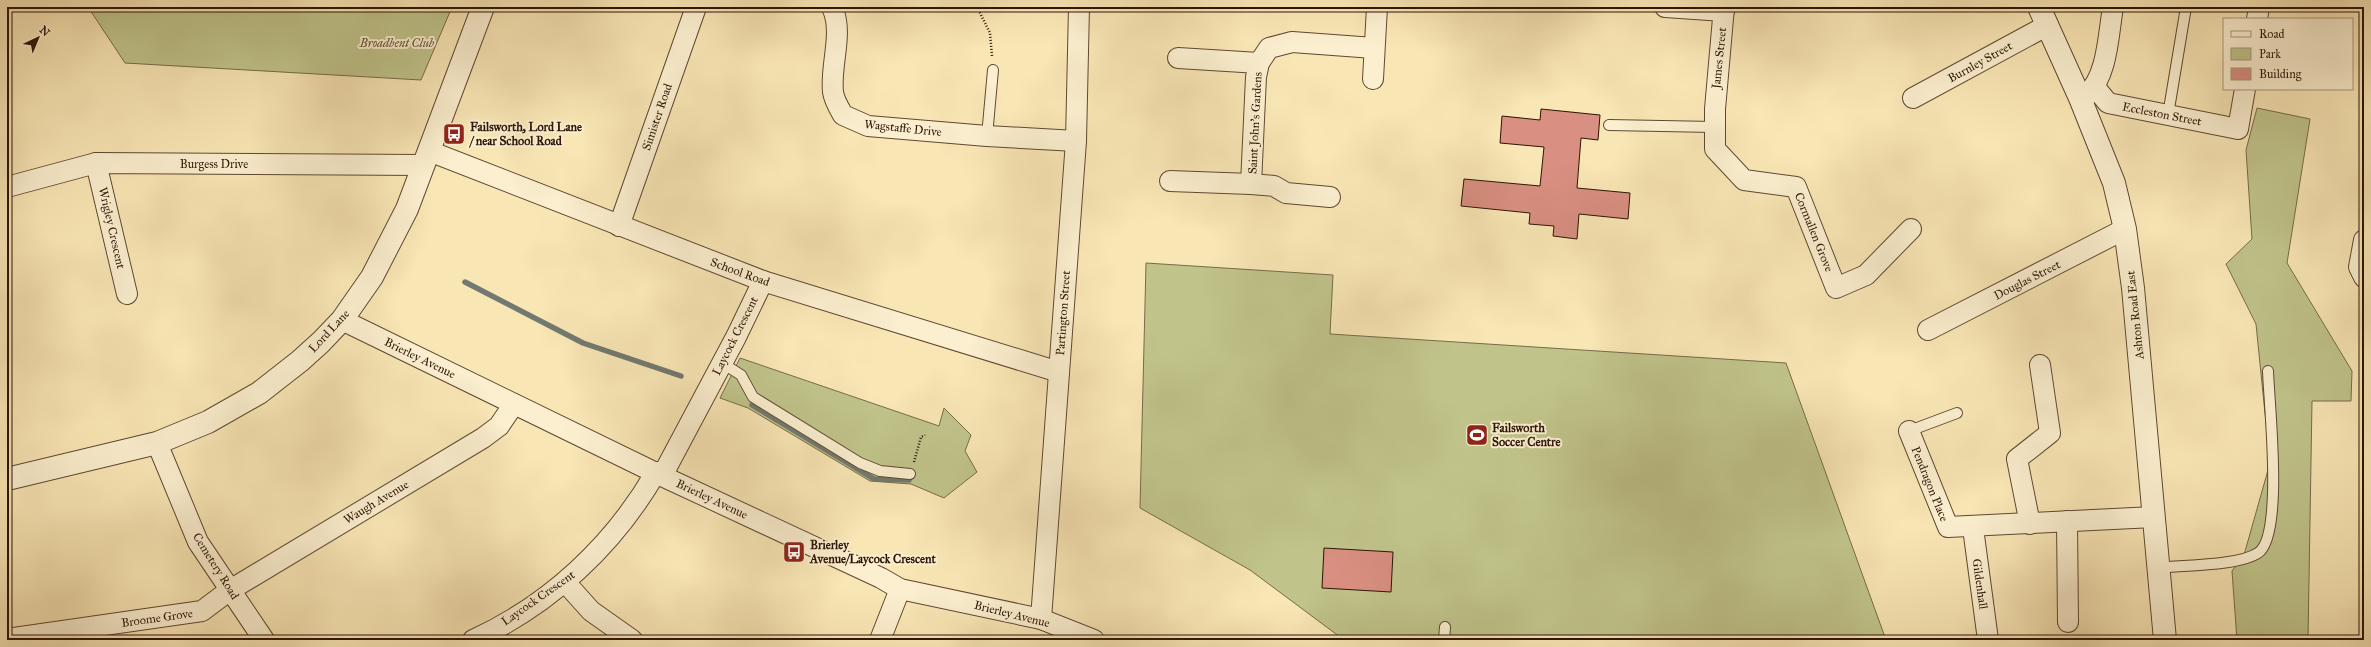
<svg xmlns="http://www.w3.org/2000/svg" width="2371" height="647" font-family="'IM FELL Great Primer',serif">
<rect width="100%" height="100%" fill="#f9e6b5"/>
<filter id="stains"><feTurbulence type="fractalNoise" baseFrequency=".005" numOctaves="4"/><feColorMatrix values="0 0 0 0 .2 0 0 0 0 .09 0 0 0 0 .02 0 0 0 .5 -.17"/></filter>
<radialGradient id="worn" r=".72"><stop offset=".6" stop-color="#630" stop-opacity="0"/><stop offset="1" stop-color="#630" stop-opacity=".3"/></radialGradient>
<g fill="#c0c48b" stroke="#766c48">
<polygon points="88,7 452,7 421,80 125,63"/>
<polygon points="2257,108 2310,119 2287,263 2352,371 2351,401 2312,401 2308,640 2237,640 2232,571 2244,555 2270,463 2256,324 2226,264 2252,239 2246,150"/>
<polygon points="1146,263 1333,275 1330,334 1786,363 1886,640 1344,640 1250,570 1140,508"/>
<polygon points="740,358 939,426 944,408 971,435 965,451 977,472 944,498 911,484 870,481 748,408 720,398"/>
</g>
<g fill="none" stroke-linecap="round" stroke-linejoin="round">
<g stroke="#727970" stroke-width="5.5">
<polyline points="465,282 583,343 681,376"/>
<polyline points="752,405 874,479 909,480"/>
</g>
</g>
<g fill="#d98f81" stroke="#2c1406">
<polygon points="1541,109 1600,115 1598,140 1581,138 1577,188 1630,193 1628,219 1579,214 1577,239 1553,236 1554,226 1529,224 1530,213 1461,206 1464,179 1540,186 1544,147 1500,143 1502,116 1540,120"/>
<polygon points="1324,548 1393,552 1391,592 1322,588"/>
</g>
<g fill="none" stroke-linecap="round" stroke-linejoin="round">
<g stroke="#5f4832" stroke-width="12">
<g id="service">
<polyline points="2168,115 2186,7"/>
<polyline points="1609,125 1714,127"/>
<polyline points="987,136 993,70"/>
<polyline points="722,363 741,375 753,397 860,463 880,471 910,474"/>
<polyline points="1909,431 1957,413"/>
<path d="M2159,568C2183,565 2238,566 2258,553C2284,536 2269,404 2268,371"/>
<polyline points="1444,640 1445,627"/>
</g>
</g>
<g stroke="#5f4832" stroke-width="22">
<g id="minor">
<path d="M832,7C844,33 830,64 833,92C834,100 839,108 843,115L868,126L987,136L1076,141"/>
<polyline points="1665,7 1724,11"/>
<polyline points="1724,7 1715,109 1715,149 1744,180 1796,187 1836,288 1866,275 1911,229"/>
<polyline points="2257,19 2259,7"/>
<polyline points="1178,58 1259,63"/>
<polyline points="1373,79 1377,7"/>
<polyline points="2094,86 2108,103 2238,129 2245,89"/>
<path d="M2086,96C2108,75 2108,36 2113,7"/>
<polyline points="1913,98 2048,25"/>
<polyline points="429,151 763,281 1059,372"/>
<polyline points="96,163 127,294"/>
<polyline points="1170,181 1251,184 1274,186 1286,193 1330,197"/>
<polyline points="1251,184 1256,77 1259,63 1269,48 1292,42 1374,48"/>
<polyline points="7,187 96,163 424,165"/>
<polyline points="619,226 696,7"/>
<polyline points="2364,240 2359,267 2364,277"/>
<polyline points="342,320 662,476 881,578 900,589 1041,619 1094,640"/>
<polyline points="1928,330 2125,229"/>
<polyline points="1909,431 1948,527 2154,517"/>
<polyline points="157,443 198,542 264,640"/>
<polyline points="662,476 736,337 763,281"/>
<polyline points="2067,521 2068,622"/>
<polyline points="2030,524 2017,459 2050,433 2040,365"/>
<polyline points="1973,528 1988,640"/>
<polyline points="565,582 591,611 632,640"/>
<polyline points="1041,619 1076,141 1079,7"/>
<polyline points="7,639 202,611 230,590 483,438 499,426 514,404"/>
<path d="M473,640C550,605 614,545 656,472"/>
<polyline points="880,640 900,589"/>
</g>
</g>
<g stroke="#5f4832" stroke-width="24">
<g id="tertiary">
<polyline points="2039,7 2080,98 2114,183 2125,229 2133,288 2165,640"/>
<polyline points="7,479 157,443 208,422 259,393 300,361 321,342 342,320 372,277 407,209 483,7"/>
</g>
</g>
<g stroke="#2c1406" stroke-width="2.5" stroke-dasharray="1 2" stroke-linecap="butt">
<polyline points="977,7 990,33 992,56"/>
<polyline points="914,462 921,437 925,435"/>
</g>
<use href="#service" stroke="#fbefcf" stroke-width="10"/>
<use href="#minor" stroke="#fbefcf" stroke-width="20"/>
<use href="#tertiary" stroke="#fbefcf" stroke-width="22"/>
</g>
<defs>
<g id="bus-square" transform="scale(1.15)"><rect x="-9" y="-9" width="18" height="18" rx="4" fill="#8f2418" stroke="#fbefcf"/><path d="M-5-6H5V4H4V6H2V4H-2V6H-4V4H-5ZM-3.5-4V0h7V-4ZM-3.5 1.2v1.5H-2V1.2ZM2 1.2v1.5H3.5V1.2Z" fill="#fff"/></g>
<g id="stadium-square" transform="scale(1.15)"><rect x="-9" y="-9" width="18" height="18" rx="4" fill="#8f2418" stroke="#fbefcf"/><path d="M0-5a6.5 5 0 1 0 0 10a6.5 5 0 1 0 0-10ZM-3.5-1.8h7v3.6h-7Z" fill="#fff"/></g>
</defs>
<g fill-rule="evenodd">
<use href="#bus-square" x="454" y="134"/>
<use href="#stadium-square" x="1477" y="435"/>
<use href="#bus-square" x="794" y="552"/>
</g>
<g text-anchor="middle" stroke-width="4" stroke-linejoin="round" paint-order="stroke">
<g font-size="12" font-style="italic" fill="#605235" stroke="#fbefcf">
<text x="397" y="47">Broadbent Club</text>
</g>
<g font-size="12" fill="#2c1406" stroke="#fbefcf">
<text transform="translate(1719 58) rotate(-84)" y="4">James Street</text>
<text transform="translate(1980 62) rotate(-29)" y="4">Burnley Street</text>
<text transform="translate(2162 114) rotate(11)" y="4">Eccleston Street</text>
<text transform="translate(657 117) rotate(-71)" y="4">Simister Road</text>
<text transform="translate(1255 123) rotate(-87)" y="4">Saint John's Gardens</text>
<text transform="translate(903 128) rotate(6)" y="4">Wagstaffe Drive</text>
<text x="214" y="168">Burgess Drive</text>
<text transform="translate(112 228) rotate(77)" y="4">Wrigley Crescent</text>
<text transform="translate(1814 232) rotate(68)" y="4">Cormallen Grove</text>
<text transform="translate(740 272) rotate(20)" y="4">School Road</text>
<text transform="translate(2027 280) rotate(-27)" y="4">Douglas Street</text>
<text transform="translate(1063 313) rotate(-86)" y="4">Partington Street</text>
<text transform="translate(2135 315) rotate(-96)" y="4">Ashton Road East</text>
<text transform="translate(329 331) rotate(-47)" y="4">Lord Lane</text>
<text transform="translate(735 336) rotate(-63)" y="4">Laycock Crescent</text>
<text transform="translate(420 358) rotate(26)" y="4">Brierley Avenue</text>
<text transform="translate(1930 484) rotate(68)" y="4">Pendragon Place</text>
<text transform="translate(712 499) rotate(25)" y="4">Brierley Avenue</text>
<text transform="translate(376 502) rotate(-31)" y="4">Waugh Avenue</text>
<text transform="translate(216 566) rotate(58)" y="4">Cemetery Road</text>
<text transform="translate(1980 584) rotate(82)" y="4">Gildenhall</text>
<text transform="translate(538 598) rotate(-35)" y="4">Laycock Crescent</text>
<text transform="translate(1012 614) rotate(14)" y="4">Brierley Avenue</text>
<text transform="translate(157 618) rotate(-8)" y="4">Broome Grove</text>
</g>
<g font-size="12" font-weight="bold" fill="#2c1406" stroke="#fbefcf" text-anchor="start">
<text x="470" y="131">Failsworth, Lord Lane<tspan x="470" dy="14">/ near School Road</tspan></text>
<text x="1492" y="432">Failsworth<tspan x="1492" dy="14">Soccer Centre</tspan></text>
<text x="810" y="549">Brierley<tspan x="810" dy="14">Avenue/Laycock Crescent</tspan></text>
</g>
</g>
<rect width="2371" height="647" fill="none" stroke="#f9e6b5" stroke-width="24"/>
<rect x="8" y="8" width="2355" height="631" fill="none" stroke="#2c1406" stroke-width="2"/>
<rect x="12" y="12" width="2347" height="623" fill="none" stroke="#2c1406"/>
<rect x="2223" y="18" width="130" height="72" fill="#fbefcf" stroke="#a8977f"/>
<rect x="2231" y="31" width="20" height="6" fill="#fbefcf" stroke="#a8977f"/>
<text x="2259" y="38" font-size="12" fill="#2c1406">Road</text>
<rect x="2231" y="48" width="20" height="12" fill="#c0c48b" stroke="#a8977f"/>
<text x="2259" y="58" font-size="12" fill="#2c1406">Park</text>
<rect x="2231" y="68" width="20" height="12" fill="#d98f81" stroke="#a8977f"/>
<text x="2259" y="78" font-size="12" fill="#2c1406">Building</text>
<g transform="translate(38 38) rotate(44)" stroke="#fbefcf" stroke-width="3" paint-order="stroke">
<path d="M0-3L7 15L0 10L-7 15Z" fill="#2c1406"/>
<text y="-6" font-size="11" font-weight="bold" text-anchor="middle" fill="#2c1406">N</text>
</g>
<rect width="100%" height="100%" filter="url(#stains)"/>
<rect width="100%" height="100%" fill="url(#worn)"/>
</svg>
